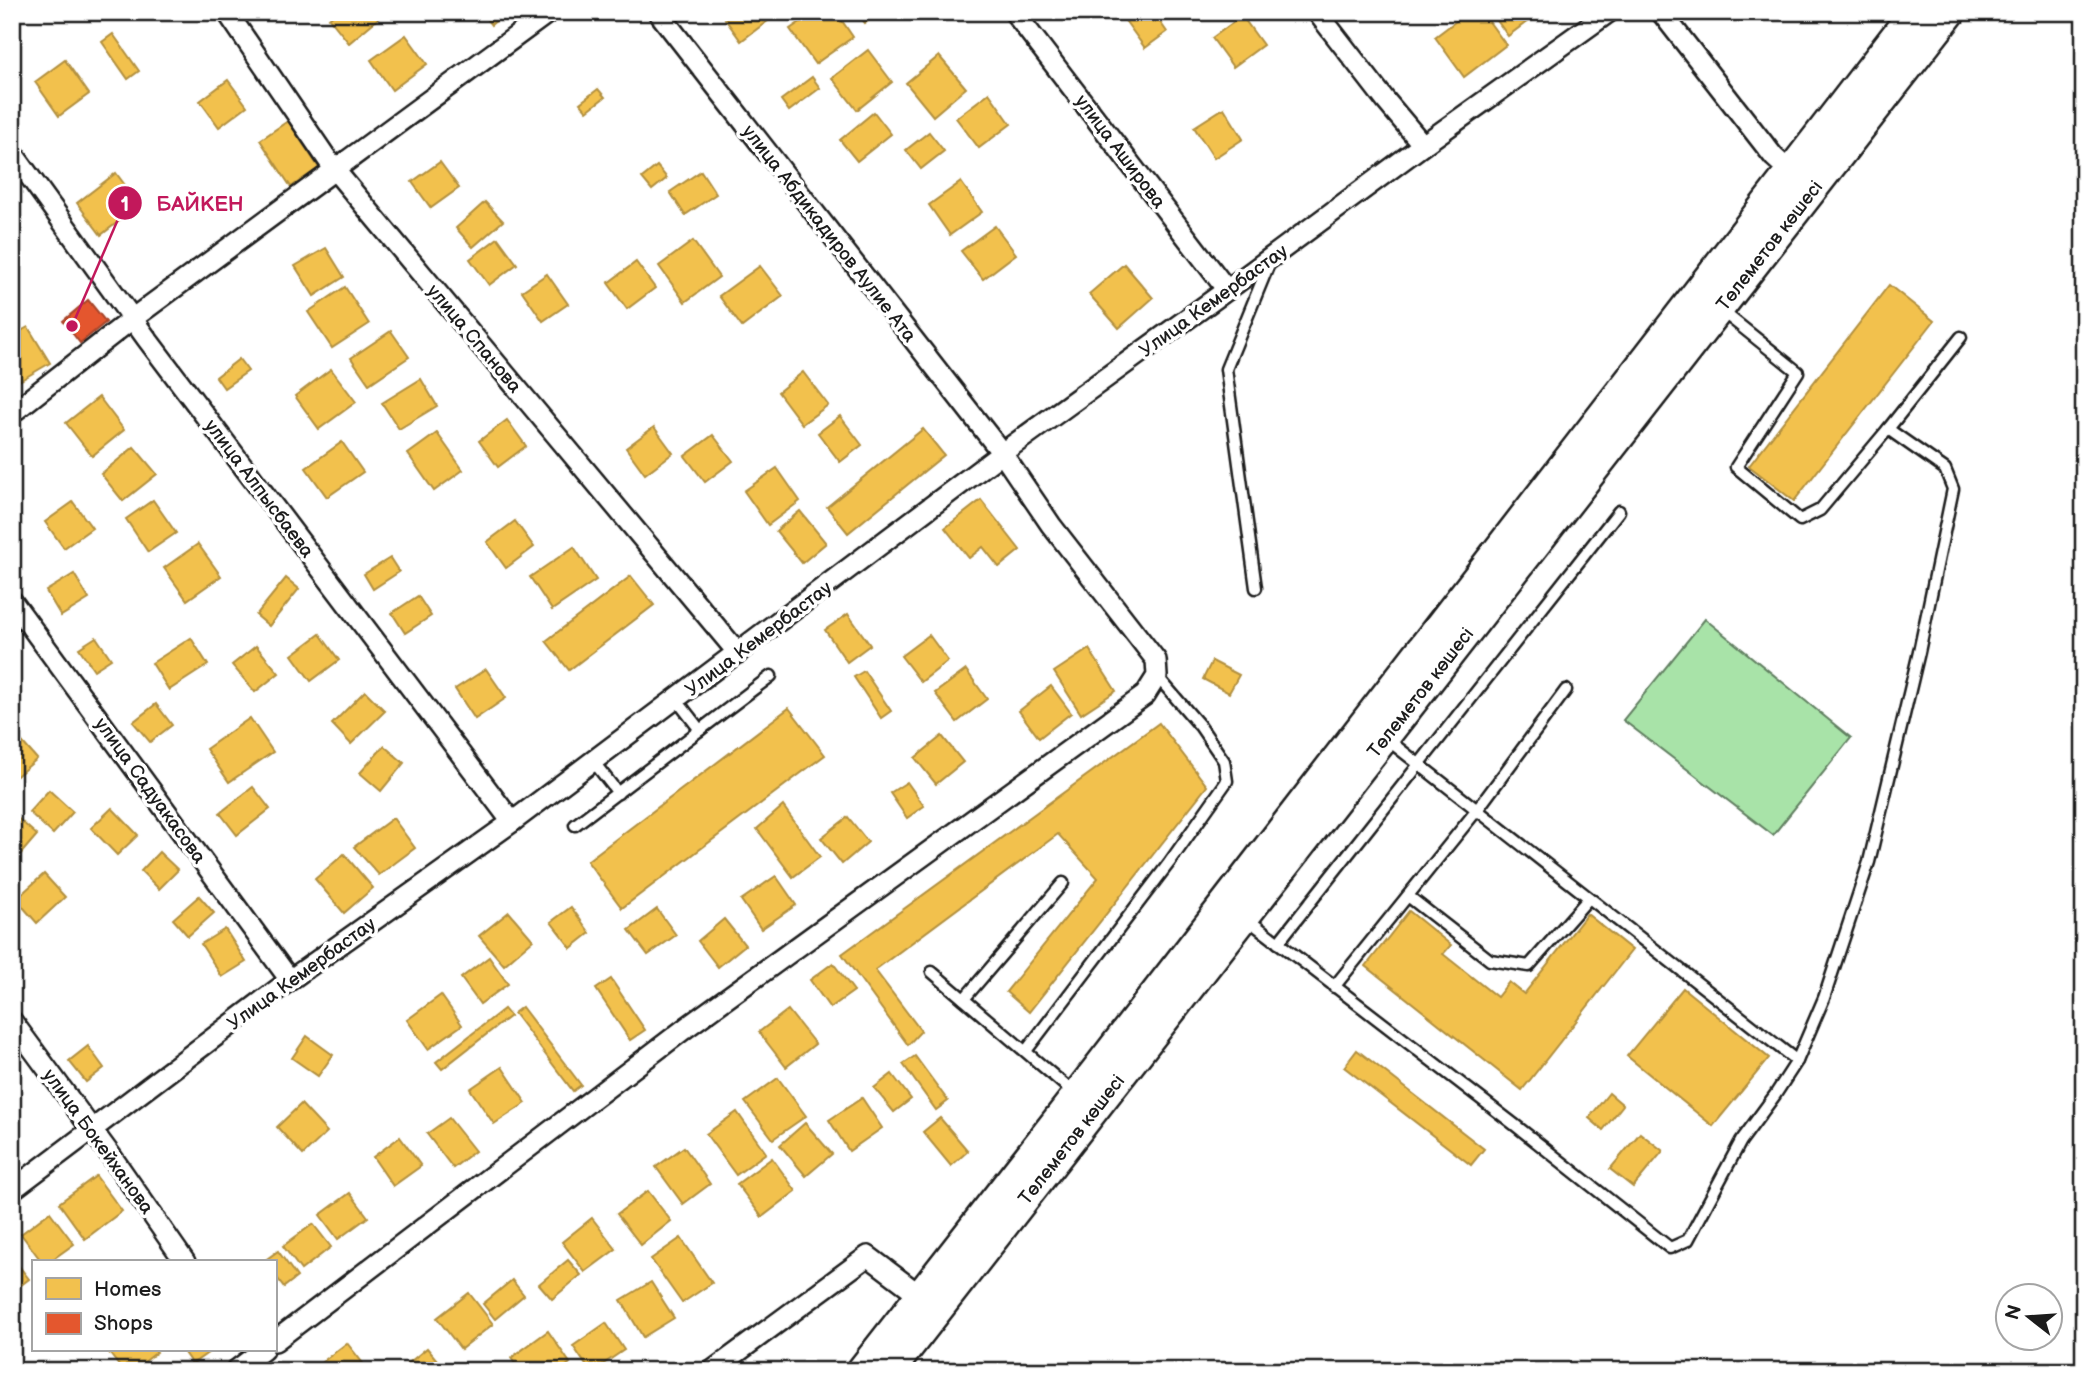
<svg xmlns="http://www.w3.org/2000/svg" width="2096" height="1383" font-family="'Balsamiq Sans',sans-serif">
<rect width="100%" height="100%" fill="#fff"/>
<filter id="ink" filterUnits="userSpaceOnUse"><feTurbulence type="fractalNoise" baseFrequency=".0143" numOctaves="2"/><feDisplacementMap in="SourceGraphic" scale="14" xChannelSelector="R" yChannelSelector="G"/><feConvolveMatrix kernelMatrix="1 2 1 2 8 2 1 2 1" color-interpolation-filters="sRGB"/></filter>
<g filter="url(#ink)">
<polygon fill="#a8e3a8" stroke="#628062" stroke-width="2" points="1705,619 1851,738 1773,835 1623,720"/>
<g fill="#f2c14e" stroke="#b2903f" stroke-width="2">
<polygon points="336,12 386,12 349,43 329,18"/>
<polygon points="481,12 506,12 491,25"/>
<polygon points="734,12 763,12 769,20 741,41 725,19"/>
<polygon points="815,12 836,12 853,37 815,64 790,29"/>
<polygon points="857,12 880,12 865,23"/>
<polygon points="1133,12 1153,12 1167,32 1145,48 1124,19"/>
<polygon points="1468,12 1482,12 1506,45 1464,77 1435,37"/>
<polygon points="1491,12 1540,12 1508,36"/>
<polygon points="1242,16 1263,45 1233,67 1212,38"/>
<polygon points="113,34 139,71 128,79 102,42"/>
<polygon points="406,35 427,64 392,90 371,60"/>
<polygon points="868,50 892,82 857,110 832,78"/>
<polygon points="939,56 966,88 933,116 906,83"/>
<polygon points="65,60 89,94 59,116 35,82"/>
<polygon points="812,77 820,88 789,111 781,100"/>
<polygon points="228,80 247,106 219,127 200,101"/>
<polygon points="598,89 605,97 587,111 580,103"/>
<polygon points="989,93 1011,124 979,148 956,118"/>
<polygon points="1224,108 1243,139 1214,158 1194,127"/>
<polygon points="874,112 891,134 857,161 840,140"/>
<polygon points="288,121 319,168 291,187 260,140"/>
<polygon points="929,132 944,151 921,169 906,150"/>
<polygon points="440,162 459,188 431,208 412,182"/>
<polygon points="657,166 667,178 652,190 642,178"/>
<polygon points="701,171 716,194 685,215 670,192"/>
<polygon points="116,173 140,205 101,235 77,203"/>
<polygon points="961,182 982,212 950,235 929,205"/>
<polygon points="485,202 503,221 473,247 456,228"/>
<polygon points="995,226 1016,254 983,279 961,251"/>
<polygon points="498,238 517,264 489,285 470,259"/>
<polygon points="693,241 719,277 685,302 659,266"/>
<polygon points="326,248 344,277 314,296 295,266"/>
<polygon points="636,262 655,288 627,309 608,283"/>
<polygon points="1124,264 1153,298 1119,328 1089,294"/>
<polygon points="760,266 783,296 742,327 719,296"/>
<polygon points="547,274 568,304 543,321 522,291"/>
<polygon points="1889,285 1934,321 1794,501 1749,466"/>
<polygon points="345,287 369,324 332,348 308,312"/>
<polygon points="28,327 50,363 16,383 12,377 12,336"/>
<polygon points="391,331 409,357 369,384 351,358"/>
<polygon points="239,359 248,371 224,388 216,377"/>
<polygon points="331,369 356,402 319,429 295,396"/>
<polygon points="803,372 828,405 802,424 778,392"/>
<polygon points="421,379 437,406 399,429 382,403"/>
<polygon points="99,397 124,430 92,456 66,423"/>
<polygon points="840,416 862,445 840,462 818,433"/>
<polygon points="507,420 526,446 498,467 479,441"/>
<polygon points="654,427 673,453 645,474 626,448"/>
<polygon points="923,429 944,455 848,533 827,507"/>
<polygon points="437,433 463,470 434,491 408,454"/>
<polygon points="713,435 733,461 705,482 685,456"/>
<polygon points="342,442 363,472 327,497 306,468"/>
<polygon points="134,447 157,474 123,501 101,474"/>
<polygon points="777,468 800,501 768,525 744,491"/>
<polygon points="153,500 176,533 148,552 126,519"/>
<polygon points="981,500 1020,550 999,567 983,547 969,558 945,528"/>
<polygon points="73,502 92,528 64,548 45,522"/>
<polygon points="800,511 826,543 802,563 776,531"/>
<polygon points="515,521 534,547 506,568 487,542"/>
<polygon points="198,544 221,576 187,600 164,568"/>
<polygon points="574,547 596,580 552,610 530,577"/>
<polygon points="390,558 399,572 373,589 364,574"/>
<polygon points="74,574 89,599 61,616 46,591"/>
<polygon points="631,576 654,605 569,670 546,641"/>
<polygon points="286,578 299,589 269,626 256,615"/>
<polygon points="418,596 431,616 405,633 392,613"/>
<polygon points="848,614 870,645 847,662 825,630"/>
<polygon points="320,634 339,660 311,681 292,655"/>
<polygon points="929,635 948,661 921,682 901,656"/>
<polygon points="96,637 111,659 94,670 79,648"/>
<polygon points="191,638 208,665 169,690 152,663"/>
<polygon points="256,646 279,673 255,692 232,665"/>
<polygon points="1089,649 1116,691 1081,714 1054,672"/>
<polygon points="1212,661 1239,675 1229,693 1203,679"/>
<polygon points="486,669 506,698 475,719 455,689"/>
<polygon points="966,670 987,699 957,722 935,693"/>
<polygon points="864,671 891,711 881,718 854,677"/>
<polygon points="1051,686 1071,713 1039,738 1019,711"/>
<polygon points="365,691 385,711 351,744 332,724"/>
<polygon points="156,704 172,725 150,742 133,722"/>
<polygon points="789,708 825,755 622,908 587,861"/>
<polygon points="250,718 273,752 229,782 206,749"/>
<polygon points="1159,723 1207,786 1029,1012 1006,992 1098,878 1058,834 875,970 921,1031 908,1045 842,954"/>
<polygon points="16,735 37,759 12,780 12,738"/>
<polygon points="942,736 963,762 936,784 915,758"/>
<polygon points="384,746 404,763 381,791 360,773"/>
<polygon points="907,782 924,806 907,818 890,793"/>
<polygon points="253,787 270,809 237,835 220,813"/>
<polygon points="49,790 73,812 53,834 29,812"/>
<polygon points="783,806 820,857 793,877 757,829"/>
<polygon points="112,808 138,835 117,855 91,828"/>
<polygon points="14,815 37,835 12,864 12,817"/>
<polygon points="848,817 868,842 842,864 821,838"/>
<polygon points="393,818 415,848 379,875 354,847"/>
<polygon points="159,852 178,870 159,889 141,871"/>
<polygon points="344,854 373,888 344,913 315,879"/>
<polygon points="44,874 65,897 37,923 16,899"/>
<polygon points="776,876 796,905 761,929 741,900"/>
<polygon points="199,896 214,913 188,936 173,919"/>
<polygon points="571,907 590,933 571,948 551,922"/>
<polygon points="657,909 676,935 648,955 629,930"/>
<polygon points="1409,911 1451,945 1443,954 1497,997 1509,982 1524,994 1587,914 1632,950 1522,1090 1366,966"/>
<polygon points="509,912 533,940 504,965 479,936"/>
<polygon points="724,919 745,945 718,967 698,941"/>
<polygon points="225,929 246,962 222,977 201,944"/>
<polygon points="489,957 508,984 480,1004 461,978"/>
<polygon points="833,963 854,991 830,1008 810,980"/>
<polygon points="611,979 645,1030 630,1040 596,989"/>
<polygon points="1683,988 1769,1058 1713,1126 1627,1056"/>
<polygon points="441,995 462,1025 428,1049 407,1020"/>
<polygon points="522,1007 581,1085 573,1091 514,1013"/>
<polygon points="504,1009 510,1016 442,1069 436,1062"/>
<polygon points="788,1010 815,1044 786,1067 759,1032"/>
<polygon points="307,1036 333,1055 318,1076 292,1058"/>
<polygon points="88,1046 104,1068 86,1082 69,1061"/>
<polygon points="1357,1050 1484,1149 1471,1165 1344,1067"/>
<polygon points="915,1056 948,1101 936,1110 903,1064"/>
<polygon points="502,1067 526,1103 494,1124 470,1089"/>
<polygon points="892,1074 911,1099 894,1112 874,1088"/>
<polygon points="778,1078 806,1116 773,1139 745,1102"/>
<polygon points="1609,1093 1623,1105 1603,1130 1589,1118"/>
<polygon points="862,1098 882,1128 849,1151 829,1120"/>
<polygon points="301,1104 327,1132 303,1155 277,1127"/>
<polygon points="737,1112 766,1153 736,1175 706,1134"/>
<polygon points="449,1118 475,1151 453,1168 427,1134"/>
<polygon points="940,1118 968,1151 951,1166 923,1132"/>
<polygon points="805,1123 832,1154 806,1176 780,1145"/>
<polygon points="1640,1133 1663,1151 1633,1187 1610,1169"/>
<polygon points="400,1137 421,1166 393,1186 373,1157"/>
<polygon points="684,1147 710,1184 683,1204 656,1167"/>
<polygon points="772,1158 796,1191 762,1217 737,1184"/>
<polygon points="96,1176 122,1211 85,1239 59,1203"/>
<polygon points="648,1191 671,1221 641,1245 617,1214"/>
<polygon points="350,1193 368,1217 338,1239 320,1215"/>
<polygon points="50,1212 74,1244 49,1262 42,1262 21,1234"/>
<polygon points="592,1218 616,1249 585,1272 562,1242"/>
<polygon points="313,1224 331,1247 301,1270 283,1246"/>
<polygon points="681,1238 712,1283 682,1303 651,1259"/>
<polygon points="278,1251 297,1277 284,1287 275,1275 275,1262 264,1261"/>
<polygon points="12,1257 29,1279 12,1292"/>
<polygon points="568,1260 581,1275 552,1299 539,1284"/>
<polygon points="512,1280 524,1295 495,1319 483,1304"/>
<polygon points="651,1282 674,1318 643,1337 621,1300"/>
<polygon points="469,1293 493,1324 461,1349 437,1318"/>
<polygon points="606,1323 624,1350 593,1371 590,1371 573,1346"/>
<polygon points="548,1331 570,1363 560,1371 520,1371 511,1358"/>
<polygon points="347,1343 369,1371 320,1371 317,1366"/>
<polygon points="427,1348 446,1371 399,1371"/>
<polygon points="107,1350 155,1350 157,1352 133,1371 123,1371"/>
<polygon points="182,1350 212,1350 192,1364"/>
</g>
<polygon fill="#e4572e" stroke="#a84529" stroke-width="2" points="88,300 106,322 80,343 63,321"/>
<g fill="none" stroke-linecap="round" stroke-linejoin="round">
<g stroke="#1c1c1c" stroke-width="15">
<g id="service">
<polyline points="1722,311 1798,372 1736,467 1800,520 1820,510 1888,429 1945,469 1953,489 1919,652 1869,862 1824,998 1797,1061"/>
<polyline points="1888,429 1961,337"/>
<polyline points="1256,588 1226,369 1269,264"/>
<polyline points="676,699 700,730"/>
<polyline points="593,761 618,793"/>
<polyline points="575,825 771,676"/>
<polyline points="1408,896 1490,960 1529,966 1589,898"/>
<polyline points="1246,918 1515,1125 1670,1248 1688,1240 1741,1141 1775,1095 1797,1061 1388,740"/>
<polyline points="1278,943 1619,511"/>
<polyline points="932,972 1074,1093"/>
<polyline points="1334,987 1477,810 1566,690"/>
<polyline points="964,999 1063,883"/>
<polyline points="1026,1051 1169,863 1227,781 1224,761 1200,726 1157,676"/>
</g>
</g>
<g stroke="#1c1c1c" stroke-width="24">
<g id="minor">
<polyline points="227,12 334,169 738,653"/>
<polyline points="1014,12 1227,290"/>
<polyline points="1317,12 1386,101 1423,145 1609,12"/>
<polyline points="1661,12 1774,157 1798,179"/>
<polyline points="12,152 147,339 512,822"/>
<polyline points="12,413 132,319 549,12"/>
<polyline points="12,601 290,980"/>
<polyline points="12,1021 112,1157 185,1262"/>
<polyline points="12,1190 290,980 512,822 1002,453 1227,290 1423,145"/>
<polyline points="275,1341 687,1027 1145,695 1157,676 1156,660 1051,525 1002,453 658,12"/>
<polyline points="235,1371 263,1350"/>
<polyline points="712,1371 868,1256 921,1296"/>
</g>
</g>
<g stroke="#1c1c1c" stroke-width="35">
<g id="primary">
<polyline points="862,1371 1077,1096 1915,12"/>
<polyline points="889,1371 1950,12"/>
</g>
</g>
<use href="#service" stroke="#fff" stroke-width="10"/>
<use href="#minor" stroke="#fff" stroke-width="19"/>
<use href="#primary" stroke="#fff" stroke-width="30"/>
</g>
</g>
<g text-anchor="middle" stroke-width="7" stroke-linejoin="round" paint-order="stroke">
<g font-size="19" fill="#1c1c1c" stroke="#fff">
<text transform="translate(1121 151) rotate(53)" y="7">улица Аширова</text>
<text transform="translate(830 233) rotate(52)" y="7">улица Абдикадиров Аулие Ата</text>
<text transform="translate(1769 245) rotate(-52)" y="7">Төлеметов көшесі</text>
<text transform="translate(1213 300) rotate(-36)" y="7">Улица Кемербастау</text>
<text transform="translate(475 338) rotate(50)" y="7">улица Спанова</text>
<text transform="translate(260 488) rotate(53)" y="7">улица Алпысбаева</text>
<text transform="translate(758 638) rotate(-37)" y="7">Улица Кемербастау</text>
<text transform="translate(1420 692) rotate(-52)" y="7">Төлеметов көшесі</text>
<text transform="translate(151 790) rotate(54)" y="7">улица Садуакасова</text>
<text transform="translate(301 973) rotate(-36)" y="7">Улица Кемербастау</text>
<text transform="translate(1071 1139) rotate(-52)" y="7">Төлеметов көшесі</text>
<text transform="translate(99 1141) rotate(54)" y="7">улица Бокейханова</text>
</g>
</g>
<path fill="none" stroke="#c2185b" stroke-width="2.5" d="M72 326L125 203"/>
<g fill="#c2185b" stroke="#fff" stroke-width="2.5">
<circle cx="72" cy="326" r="7"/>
<circle cx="125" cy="203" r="18"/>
</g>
<g font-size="21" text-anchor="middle" font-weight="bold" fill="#fff">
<text x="125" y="211">1</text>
</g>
<g font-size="21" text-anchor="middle" font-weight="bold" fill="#c2185b" stroke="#fff" stroke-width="7" stroke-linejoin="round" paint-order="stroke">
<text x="200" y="211">БАЙКЕН</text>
</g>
<rect width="2096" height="1383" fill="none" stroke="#fff" stroke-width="42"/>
<rect x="21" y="21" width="2054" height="1341" fill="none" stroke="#1c1c1c" stroke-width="2.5" filter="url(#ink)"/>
<rect x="32" y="1260" width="245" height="91" fill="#ffffff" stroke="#a4a4a4" stroke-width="2"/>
<rect x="46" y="1278" width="35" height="21" fill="#f2c14e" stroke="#a4a4a4" stroke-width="2"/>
<text x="94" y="1296" font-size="21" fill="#1c1c1c">Homes</text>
<rect x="46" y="1313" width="35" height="21" fill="#e4572e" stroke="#a4a4a4" stroke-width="2"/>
<text x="94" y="1330" font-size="21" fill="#1c1c1c">Shops</text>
<g transform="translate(2029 1317) rotate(287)"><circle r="33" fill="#ffffff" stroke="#a4a4a4" stroke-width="2"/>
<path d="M0-5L12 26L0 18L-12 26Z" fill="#1c1c1c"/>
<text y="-10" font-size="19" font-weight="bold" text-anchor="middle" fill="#1c1c1c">N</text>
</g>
</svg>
